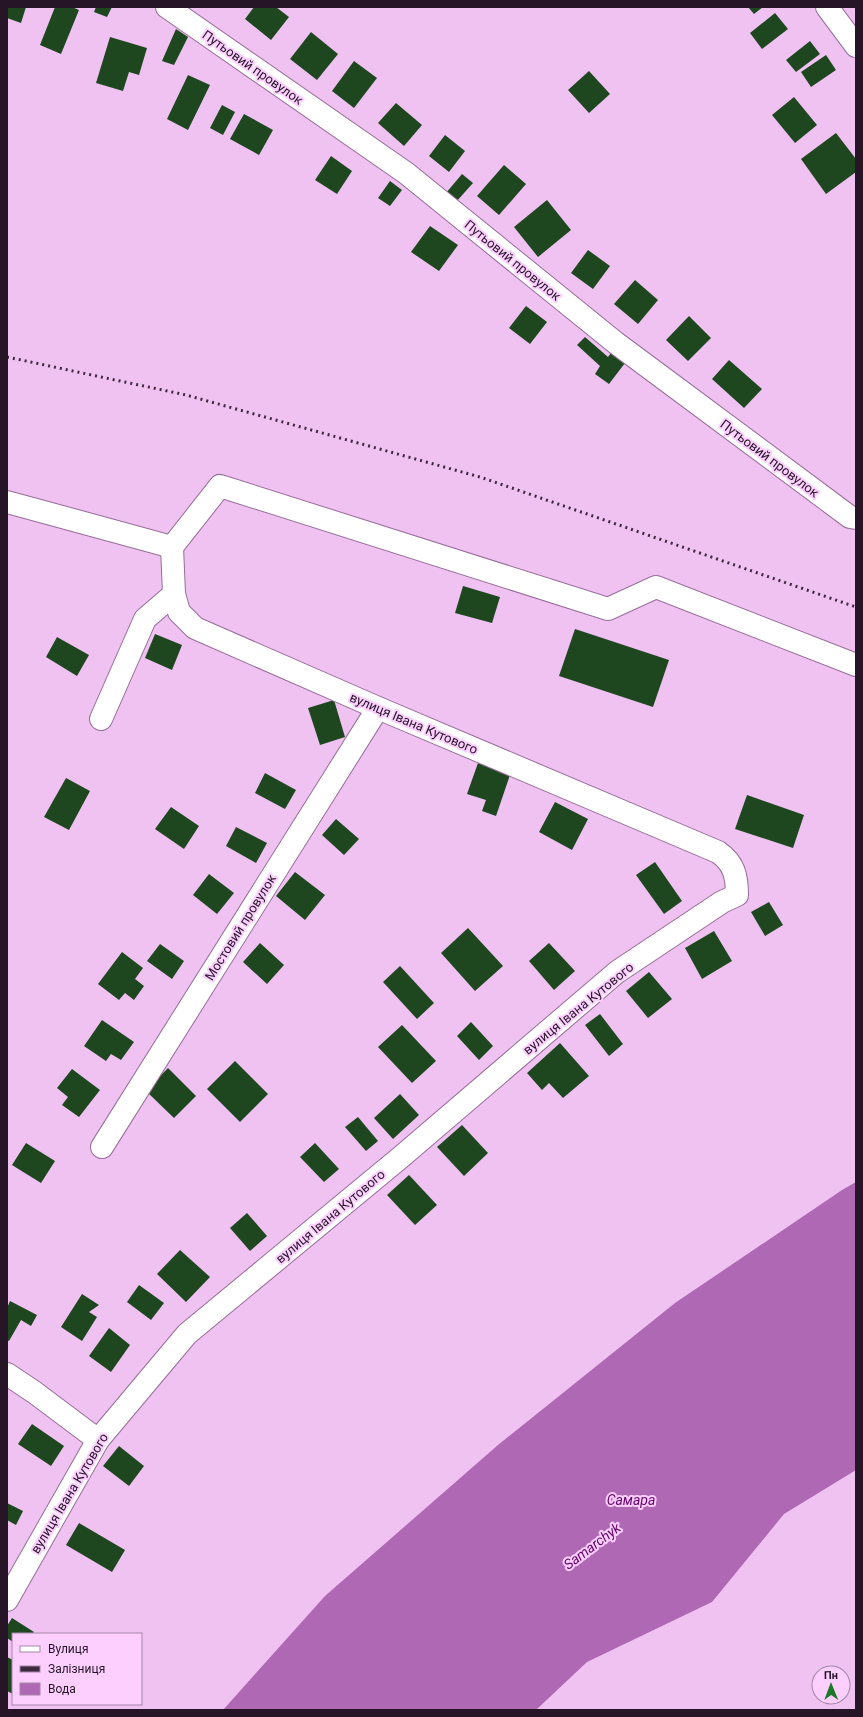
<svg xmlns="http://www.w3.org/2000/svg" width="863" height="1717" font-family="Roboto,sans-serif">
<rect width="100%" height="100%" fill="#efc2f1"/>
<polygon fill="#af68b4" points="856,1182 856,1470 784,1514 712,1602 587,1662 536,1710 223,1710 325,1596 498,1445 675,1303 842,1190"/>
<g fill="#1e4720">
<polygon points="7,7 26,7 21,23 7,18"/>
<polygon points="55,7 72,7 79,10 61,54 40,45"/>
<polygon points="96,7 112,7 107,17 94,12"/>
<polygon points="254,7 276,7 289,17 271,40 245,19"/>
<polygon points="748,7 763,7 754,14"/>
<polygon points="775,13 788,29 762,49 750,33"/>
<polygon points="176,29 188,37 174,65 162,61"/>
<polygon points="311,32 338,54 317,80 290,59"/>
<polygon points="110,37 147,48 139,75 129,72 123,91 96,83"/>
<polygon points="810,41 820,54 796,72 786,60"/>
<polygon points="826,55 836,70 811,87 801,72"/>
<polygon points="354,61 377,78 354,108 332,91"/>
<polygon points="589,71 610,94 589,113 568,90"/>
<polygon points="188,75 210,85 188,130 167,119"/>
<polygon points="794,97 817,125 795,143 772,115"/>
<polygon points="396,103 422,125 404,146 378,123"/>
<polygon points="222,105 235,112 223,135 210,128"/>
<polygon points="244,114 273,130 259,155 230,139"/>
<polygon points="836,133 856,159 856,172 826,194 801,159"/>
<polygon points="445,135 465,151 449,172 429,156"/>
<polygon points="331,156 352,171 337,194 315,180"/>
<polygon points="504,165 526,184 499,215 477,196"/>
<polygon points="462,174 473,183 456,202 446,193"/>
<polygon points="390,181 402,190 390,206 378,198"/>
<polygon points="547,200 571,230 538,257 514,227"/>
<polygon points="430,226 458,245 439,271 411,252"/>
<polygon points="588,250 610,266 593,289 571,273"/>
<polygon points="635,280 658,300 638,324 614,304"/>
<polygon points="526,306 547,322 530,344 509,328"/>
<polygon points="689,316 711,338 688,361 666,340"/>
<polygon points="585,337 608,357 611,353 625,363 609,384 595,374 600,366 577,345"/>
<polygon points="729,360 762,389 744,408 712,379"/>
<polygon points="463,586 500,597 492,623 455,613"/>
<polygon points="575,629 669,660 653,707 559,676"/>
<polygon points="155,634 182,645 172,670 145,658"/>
<polygon points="57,637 89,655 77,676 46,657"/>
<polygon points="334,700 345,737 320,745 308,708"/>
<polygon points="478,763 510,775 496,816 482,811 486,800 467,794"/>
<polygon points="265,773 296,790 285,809 255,793"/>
<polygon points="66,778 90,791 69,830 44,817"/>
<polygon points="747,795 804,815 793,848 735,829"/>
<polygon points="555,802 588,819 572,850 539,832"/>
<polygon points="171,807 199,826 184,849 155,829"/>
<polygon points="336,819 359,839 344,855 322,835"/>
<polygon points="236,827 267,843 256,863 226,846"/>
<polygon points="655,862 682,901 664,914 636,875"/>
<polygon points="295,872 325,895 305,920 276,896"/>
<polygon points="209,874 234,893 217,914 193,895"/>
<polygon points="769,902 783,925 765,936 751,912"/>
<polygon points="468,928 503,966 475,991 441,953"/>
<polygon points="714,931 732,961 702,979 685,948"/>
<polygon points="260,943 284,965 267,984 243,962"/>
<polygon points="549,943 575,971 554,990 529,961"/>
<polygon points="160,944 184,961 172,979 147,961"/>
<polygon points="122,952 143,968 135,979 144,986 134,1000 125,993 119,1000 98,984"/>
<polygon points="400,966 434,1003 417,1019 383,982"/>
<polygon points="649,972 672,999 648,1018 626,991"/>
<polygon points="600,1014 623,1044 609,1056 585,1025"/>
<polygon points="102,1020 134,1042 121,1060 111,1054 106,1061 84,1046"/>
<polygon points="471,1022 493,1046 479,1060 457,1036"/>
<polygon points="402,1025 436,1061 412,1083 378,1047"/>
<polygon points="560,1043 589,1076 563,1098 549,1083 542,1090 527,1073"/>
<polygon points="235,1061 268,1094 240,1122 207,1089"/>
<polygon points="168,1068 196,1096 174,1118 146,1091"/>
<polygon points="72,1069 100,1090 79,1117 62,1105 68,1097 57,1088"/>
<polygon points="400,1094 419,1115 393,1139 374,1118"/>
<polygon points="358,1117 378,1141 366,1151 345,1127"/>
<polygon points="462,1125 488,1153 464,1176 437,1147"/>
<polygon points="26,1143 55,1161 41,1183 12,1165"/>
<polygon points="315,1143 339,1169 324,1182 300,1157"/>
<polygon points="409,1175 437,1205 415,1225 387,1195"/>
<polygon points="247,1213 267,1236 250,1251 230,1228"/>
<polygon points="180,1250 210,1277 186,1302 157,1274"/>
<polygon points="139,1285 164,1303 151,1320 127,1302"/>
<polygon points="82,1294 99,1305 89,1312 97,1317 82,1341 61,1327"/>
<polygon points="10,1301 37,1315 31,1326 21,1320 9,1341 7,1340 7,1308"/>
<polygon points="109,1328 130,1345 111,1372 89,1356"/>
<polygon points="32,1424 64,1446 51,1466 18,1444"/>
<polygon points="119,1446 144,1466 129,1486 103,1466"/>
<polygon points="7,1503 23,1511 16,1525 7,1520"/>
<polygon points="79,1523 125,1550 112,1572 66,1545"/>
<polygon points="12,1618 34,1632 32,1634 13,1634 13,1642 7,1638 7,1626"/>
<polygon points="7,1657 13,1660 13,1694 7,1691"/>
</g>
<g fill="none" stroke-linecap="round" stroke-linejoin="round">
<g stroke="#976e99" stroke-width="24">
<g id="minor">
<polyline points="167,7 406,173 616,343 850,517 856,518"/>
<polyline points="827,7 856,46"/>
<polyline points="7,502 172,547 220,486 608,609 656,587 856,665"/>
<polyline points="101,719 145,619 174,594"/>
<polyline points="102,1147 378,708"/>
<polyline points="7,1374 34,1392 98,1440"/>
<path d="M7,1600L98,1440L187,1334L401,1157L617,972L722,902L737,895C737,876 734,863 718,852L378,708L195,628L179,612L174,594L172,547"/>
</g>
</g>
<use href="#minor" stroke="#fff" stroke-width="22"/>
<polyline stroke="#3e2a3f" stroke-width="3" stroke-dasharray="2 4" stroke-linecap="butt" points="7,357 186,395 480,477 856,607"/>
</g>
<g text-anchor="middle" stroke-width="4" stroke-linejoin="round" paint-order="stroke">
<g font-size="13" fill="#251526" stroke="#fccfff">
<text transform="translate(253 67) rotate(35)" y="5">Путьовий провулок</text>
<text transform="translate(513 260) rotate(39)" y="5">Путьовий провулок</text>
<text transform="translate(770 458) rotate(37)" y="5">Путьовий провулок</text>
<text transform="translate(414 723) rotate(23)" y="5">вулиця Івана Кутового</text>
<text transform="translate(240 927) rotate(-58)" y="5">Мостовий провулок</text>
<text transform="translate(578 1008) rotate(-39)" y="5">вулиця Івана Кутового</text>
<text transform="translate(330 1216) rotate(-40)" y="5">вулиця Івана Кутового</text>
<text transform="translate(69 1493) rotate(-59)" y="5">вулиця Івана Кутового</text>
</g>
<g font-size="14" font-style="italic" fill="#64046c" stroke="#fccfff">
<text x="631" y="1505">Самара</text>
<text transform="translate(592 1546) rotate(-37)" y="5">Samarchyk</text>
</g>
</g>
<rect width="863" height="1717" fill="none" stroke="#251526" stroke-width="16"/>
<rect x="12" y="1633" width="130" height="72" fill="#fccfff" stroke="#a685a8"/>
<rect x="20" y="1646" width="20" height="6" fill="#ffffff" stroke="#a685a8"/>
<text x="48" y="1653" font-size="12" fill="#251526">Вулиця</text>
<rect x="20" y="1666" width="20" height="6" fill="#3e2a3f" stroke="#a685a8"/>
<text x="48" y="1673" font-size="12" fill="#251526">Залізниця</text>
<rect x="20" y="1683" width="20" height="12" fill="#af68b4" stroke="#a685a8"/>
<text x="48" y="1693" font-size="12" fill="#251526">Вода</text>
<g transform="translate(831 1685) rotate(359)"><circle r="19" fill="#fccfff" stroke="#a685a8"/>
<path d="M0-3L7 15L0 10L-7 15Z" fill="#1c7726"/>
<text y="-6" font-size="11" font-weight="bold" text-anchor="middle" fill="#251526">Пн</text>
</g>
</svg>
